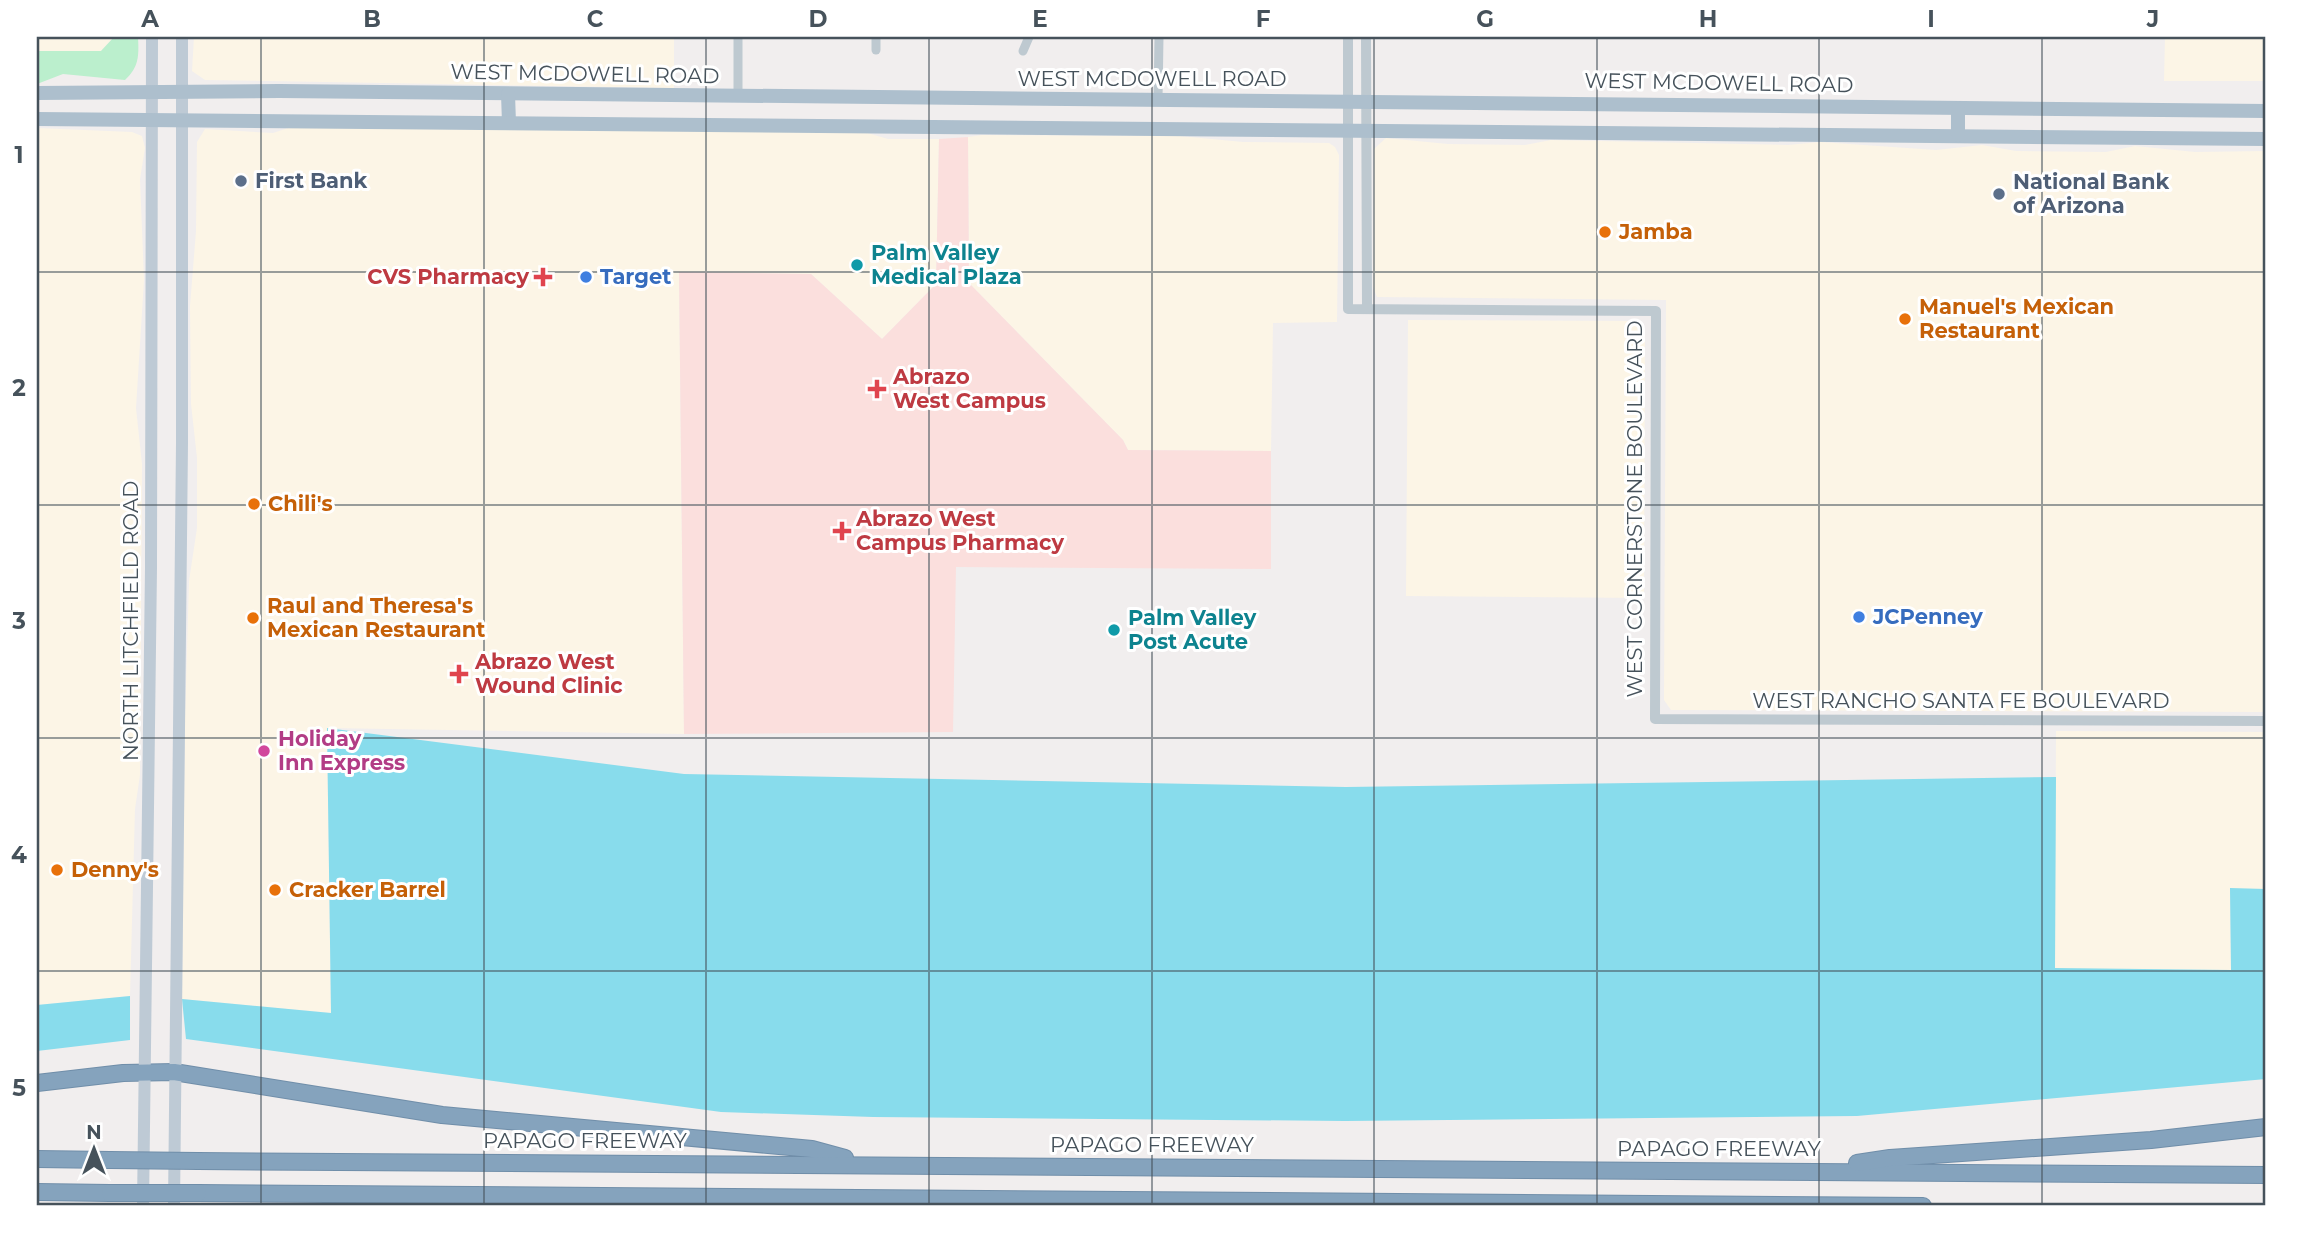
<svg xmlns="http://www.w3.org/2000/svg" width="2303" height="1243" font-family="Montserrat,sans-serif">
<rect width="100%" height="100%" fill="#f1eeee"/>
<g fill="#fcf5e6">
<polygon points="37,37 114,37 101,51 37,51"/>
<polygon points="194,37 674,37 674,88 205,80 192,71"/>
<polygon points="2165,37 2266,37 2266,81 2164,81"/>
<polygon points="291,127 864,132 888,139 939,139 936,284 882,339 811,274 679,273 684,734 327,728 331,1013 182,999 185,719 189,581 197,528 197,458 191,404 190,306 196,231 197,142 205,129 273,133"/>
<polygon points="37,128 132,132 142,136 145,148 140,179 144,280 136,408 142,464 140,775 135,809 130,996 37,1005"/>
<polygon points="982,135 1180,136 1243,142 1329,143 1335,147 1339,155 1337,322 1273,323 1271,451 1128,450 1123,440 969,283 968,137"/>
<polygon points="1386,138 1448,144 1525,145 1551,140 1788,145 1820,142 1936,150 1982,145 2016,151 2106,152 2135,146 2195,152 2266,151 2266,712 1671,710 1664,700 1666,300 1377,297 1373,287 1374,149"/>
<polygon points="1408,320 1640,321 1645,329 1644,598 1406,596"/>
<polygon points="2056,731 2266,732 2266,889 2230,889 2231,970 2055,969"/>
</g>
<polygon fill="#fbdfdd" points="968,137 969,283 1123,440 1128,450 1271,451 1271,569 956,567 953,732 684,734 679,272 811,274 882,339 936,284 939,139"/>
<path fill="#bbefcd" d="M114,37H138C139,56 139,67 125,80L63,74L37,84V51H101Z"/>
<g fill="#88dcec">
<polygon points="327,728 684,774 1346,787 2056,777 2055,968 2231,970 2230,888 2266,889 2266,1079 1857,1116 1345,1121 873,1117 721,1112 186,1039 182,999 331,1013"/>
<polygon points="130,996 130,1040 37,1051 37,1005"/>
</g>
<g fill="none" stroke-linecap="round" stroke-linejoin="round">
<g stroke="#708ea9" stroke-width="18">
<g id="motorway">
<polyline points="37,1083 123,1073 174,1072 442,1115 812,1149 845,1158"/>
<polyline points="37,1159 110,1160"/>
<polyline points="198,1161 2266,1175"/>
<polyline points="1857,1163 1890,1158 2151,1140 2266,1127"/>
<polyline points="37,1192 110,1193"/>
<polyline points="198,1193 1923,1206"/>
</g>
</g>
<g stroke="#bec9d0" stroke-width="9">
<polyline points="876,37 876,50"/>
<polyline points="1023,51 1029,37"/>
<polyline points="738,97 738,37"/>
<polyline points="1158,100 1159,37"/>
</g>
<g stroke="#bec9d0" stroke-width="10">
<polyline points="1348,37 1348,309 1656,311 1655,719 2266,721"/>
<polyline points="1366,37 1367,309"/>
</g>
<g stroke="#becad5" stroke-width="12">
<polyline points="143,1206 151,568 152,37"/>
<polyline points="174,1206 182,443 182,37"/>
</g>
<g stroke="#adbfcd" stroke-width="14">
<polyline points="37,93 279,91 2266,111"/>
<polyline points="508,94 509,123"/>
<polyline points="37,119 2266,139"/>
<polyline points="1958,135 1958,108"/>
</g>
<use href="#motorway" stroke="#85a3bd" stroke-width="16"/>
<g stroke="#708ea9" stroke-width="18" stroke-linecap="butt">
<g id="motorway-bridge">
<polyline points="110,1160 198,1161"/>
<polyline points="110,1193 198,1193"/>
</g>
</g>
<use href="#motorway-bridge" stroke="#85a3bd" stroke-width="16"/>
</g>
<path fill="none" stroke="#46525b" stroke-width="2" stroke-opacity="0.55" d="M261,37V1206M484,37V1206M706,37V1206M929,37V1206M1152,37V1206M1374,37V1206M1597,37V1206M1819,37V1206M2042,37V1206M37,272H2266M37,505H2266M37,738H2266M37,971H2266"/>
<g fill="#5c6f8a" stroke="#fff" stroke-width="2.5">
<circle cx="241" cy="181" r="7"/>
<circle cx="1999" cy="194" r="7"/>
</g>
<g fill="#e8710a" stroke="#fff" stroke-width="2.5">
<circle cx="1605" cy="232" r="7"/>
<circle cx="1905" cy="319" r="7"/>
<circle cx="254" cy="504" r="7"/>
<circle cx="253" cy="618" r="7"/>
<circle cx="57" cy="870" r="7"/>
<circle cx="275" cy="890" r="7"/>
</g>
<g fill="#0f9aa8" stroke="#fff" stroke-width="2.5">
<circle cx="857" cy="265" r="7"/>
<circle cx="1114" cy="630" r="7"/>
</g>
<g fill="#e0444e" stroke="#fff" stroke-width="2.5">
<path d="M539.5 266.5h7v7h7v7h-7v7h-7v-7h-7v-7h7z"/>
<path d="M873.5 378.5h7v7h7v7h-7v7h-7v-7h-7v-7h7z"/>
<path d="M838.5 520.5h7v7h7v7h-7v7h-7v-7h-7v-7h7z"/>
<path d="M455.5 663.5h7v7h7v7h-7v7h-7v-7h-7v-7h7z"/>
</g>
<g fill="#3f7fe0" stroke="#fff" stroke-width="2.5">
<circle cx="586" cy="277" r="7"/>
<circle cx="1859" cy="617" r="7"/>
</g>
<circle fill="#d1479c" stroke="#fff" stroke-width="2.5" cx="264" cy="751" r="7"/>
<g text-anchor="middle" stroke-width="6" stroke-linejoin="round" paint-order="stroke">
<g font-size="21" fill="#46525b" stroke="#fff">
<text transform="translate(585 74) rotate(1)" y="7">WEST MCDOWELL ROAD</text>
<text x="1152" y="86">WEST MCDOWELL ROAD</text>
<text transform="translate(1719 83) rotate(1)" y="7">WEST MCDOWELL ROAD</text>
<text transform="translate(1635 509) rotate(-90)" y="7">WEST CORNERSTONE BOULEVARD</text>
<text transform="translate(131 621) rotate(-90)" y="7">NORTH LITCHFIELD ROAD</text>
<text x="1961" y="708">WEST RANCHO SANTA FE BOULEVARD</text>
<text x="585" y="1148">PAPAGO FREEWAY</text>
<text x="1152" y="1152">PAPAGO FREEWAY</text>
<text x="1719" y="1156">PAPAGO FREEWAY</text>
</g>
<g font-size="21" font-weight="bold" fill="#4e5e75" stroke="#fff" text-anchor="start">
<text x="255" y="188">First Bank</text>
<text x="2013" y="189">National Bank<tspan x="2013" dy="24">of Arizona</tspan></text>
</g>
<g font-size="21" font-weight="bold" fill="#c56008" stroke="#fff" text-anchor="start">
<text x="1619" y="239">Jamba</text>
<text x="1919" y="314">Manuel's Mexican<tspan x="1919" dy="24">Restaurant</tspan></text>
<text x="268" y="511">Chili's</text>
<text x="267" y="613">Raul and Theresa's<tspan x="267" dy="24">Mexican Restaurant</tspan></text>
<text x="71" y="877">Denny's</text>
<text x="289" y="897">Cracker Barrel</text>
</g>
<g font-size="21" font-weight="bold" fill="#0d838f" stroke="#fff" text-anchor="start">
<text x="871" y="260">Palm Valley<tspan x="871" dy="24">Medical Plaza</tspan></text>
<text x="1128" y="625">Palm Valley<tspan x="1128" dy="24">Post Acute</tspan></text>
</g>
<g font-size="21" font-weight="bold" fill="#be3a42" stroke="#fff" text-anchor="start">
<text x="529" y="284" text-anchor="end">CVS Pharmacy</text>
<text x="893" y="384">Abrazo<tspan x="893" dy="24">West Campus</tspan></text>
<text x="856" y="526">Abrazo West<tspan x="856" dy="24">Campus Pharmacy</tspan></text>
<text x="475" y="669">Abrazo West<tspan x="475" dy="24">Wound Clinic</tspan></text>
</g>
<g font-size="21" font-weight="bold" fill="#366cbe" stroke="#fff" text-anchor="start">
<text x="600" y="284">Target</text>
<text x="1873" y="624">JCPenney</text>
</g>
<g font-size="21" font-weight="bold" fill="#b23c85" stroke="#fff" text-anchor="start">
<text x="278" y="746">Holiday<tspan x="278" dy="24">Inn Express</tspan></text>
</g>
</g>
<rect width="2303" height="1243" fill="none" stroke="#ffffff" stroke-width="77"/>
<g transform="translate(94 1149)" stroke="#ffffff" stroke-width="5" paint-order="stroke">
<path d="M0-5L12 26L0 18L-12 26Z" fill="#46525b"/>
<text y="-10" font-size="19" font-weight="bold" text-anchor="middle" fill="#46525b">N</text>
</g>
<rect x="38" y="38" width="2226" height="1166" fill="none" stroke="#46525b" stroke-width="2.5"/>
<g font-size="23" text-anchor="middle" font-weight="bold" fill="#46525b">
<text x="150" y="27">A</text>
<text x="372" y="27">B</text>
<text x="595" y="27">C</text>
<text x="818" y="27">D</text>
<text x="1040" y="27">E</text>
<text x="1263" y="27">F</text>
<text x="1485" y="27">G</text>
<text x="1708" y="27">H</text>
<text x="1931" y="27">I</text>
<text x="2153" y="27">J</text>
<text x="19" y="163">1</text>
<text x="19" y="396">2</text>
<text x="19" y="629">3</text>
<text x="19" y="863">4</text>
<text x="19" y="1096">5</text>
</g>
</svg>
